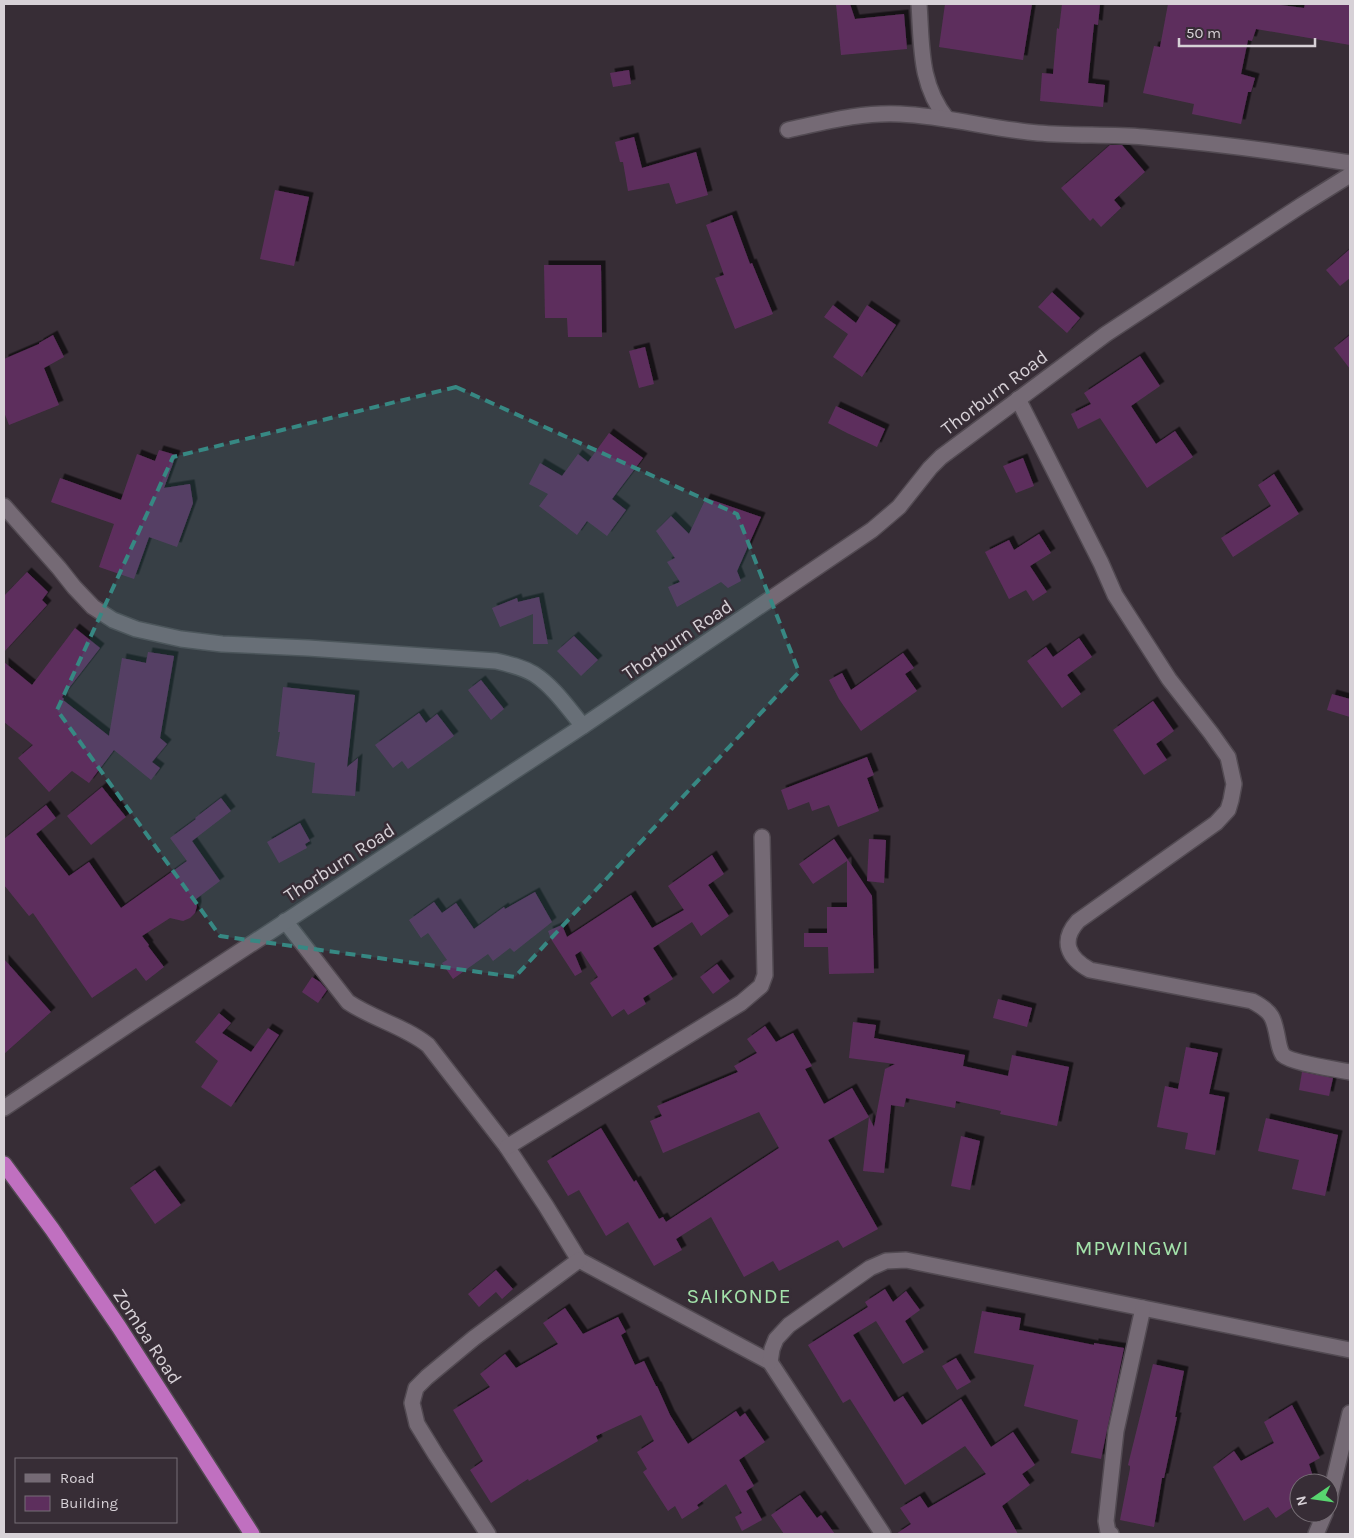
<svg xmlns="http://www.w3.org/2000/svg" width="1354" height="1538" font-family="Karla,sans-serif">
<defs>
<filter id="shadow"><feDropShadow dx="4.5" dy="-4.5" stdDeviation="0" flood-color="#0009"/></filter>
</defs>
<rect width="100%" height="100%" fill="#372d36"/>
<g fill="#5d2f5d" filter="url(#shadow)">
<polygon points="836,4 850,4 855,19 904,14 907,49 841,55"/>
<polygon points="945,4 1032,4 1023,60 939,47"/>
<polygon points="1062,4 1100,4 1098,25 1094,24 1088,83 1105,85 1103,107 1040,101 1042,73 1053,74 1057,28 1059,29"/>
<polygon points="1168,4 1273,4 1304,8 1305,4 1350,4 1350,45 1256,29 1252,41 1248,40 1241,74 1255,78 1251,92 1248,92 1241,124 1192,114 1194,104 1143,93 1154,46 1160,47"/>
<polygon points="629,70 631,84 613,87 610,73"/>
<polygon points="634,137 642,168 696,152 708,195 676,204 669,183 628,191 623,162 620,162 615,142"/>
<polygon points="1110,145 1122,145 1145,172 1114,200 1121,208 1101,227 1093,218 1090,221 1061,188"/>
<polygon points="275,190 309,197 294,266 260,259"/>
<polygon points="732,215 750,264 752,263 773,314 735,329 715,278 724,275 706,225"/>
<polygon points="1350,249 1350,278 1340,286 1326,270"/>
<polygon points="544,265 601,265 602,337 568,337 567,318 545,318"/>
<polygon points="1052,292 1080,318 1067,333 1038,307"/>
<polygon points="833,305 856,323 867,305 896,325 862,377 833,357 848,334 824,317"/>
<polygon points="53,335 64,357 44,368 59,405 9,425 4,412 4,359 39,344 39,343"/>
<polygon points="1350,335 1350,369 1334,348"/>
<polygon points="645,347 654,384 639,388 629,351"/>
<polygon points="1140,356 1160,386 1131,406 1156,444 1175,431 1193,457 1147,488 1100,418 1078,429 1071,414 1091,404 1084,393"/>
<polygon points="836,406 885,429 877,447 847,433 828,423"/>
<polygon points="609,433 643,458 612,499 626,510 607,536 587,521 577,535 539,506 548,494 529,484 540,463 562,476 578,454 588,462"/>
<polygon points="159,450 176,455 164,488 190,484 193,503 177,547 149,537 134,579 99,567 114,524 51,502 60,478 121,500 137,454 155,461"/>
<polygon points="1023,458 1034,486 1016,493 1003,466"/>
<polygon points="1274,474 1299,514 1233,557 1221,538 1271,506 1258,485"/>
<polygon points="706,498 761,517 737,571 741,581 728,588 721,582 677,607 668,587 680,582 667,562 675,558 656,531 671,516 689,534"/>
<polygon points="1039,534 1051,553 1030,566 1047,592 1033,601 1026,590 1009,599 985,552 1009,540 1014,550"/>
<polygon points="27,572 48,592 42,600 47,605 4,652 4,596"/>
<polygon points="539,597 548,644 533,644 533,614 500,627 492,608 517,598 518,602"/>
<polygon points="75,628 100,648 62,697 64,699 63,700 109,736 122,658 146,663 148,652 174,656 160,738 167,744 152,762 160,768 151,780 114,750 89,783 72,771 49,792 18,758 33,745 4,722 4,662 32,685"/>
<polygon points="574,636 598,660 581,676 557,651"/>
<polygon points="1079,638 1092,657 1067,675 1081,694 1062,708 1027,661 1046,647 1053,657"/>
<polygon points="903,653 914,668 905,674 917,691 861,731 839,699 829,680 842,673 851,690"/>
<polygon points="481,680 504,709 491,720 468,690"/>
<polygon points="283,687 355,695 347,767 358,758 355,796 312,793 315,763 276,756 280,732 278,732"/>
<polygon points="1332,694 1350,699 1350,717 1327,710"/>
<polygon points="1153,701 1174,731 1156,744 1167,760 1144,775 1113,730"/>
<polygon points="419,713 426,723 437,714 454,736 408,769 402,761 393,768 375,745"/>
<polygon points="867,757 874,775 867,778 879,811 838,827 829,805 812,811 809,802 788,810 781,790"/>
<polygon points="102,787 126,817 91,845 67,816"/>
<polygon points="221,798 231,811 192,841 220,881 196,899 197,906 195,913 190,918 183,921 170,918 142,936 149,945 148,946 164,967 146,981 136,968 92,998 33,913 29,916 4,885 4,839 46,805 56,818 36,834 69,876 89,862 121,908 187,861 170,838 196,819 195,818"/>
<polygon points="300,823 310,841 305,844 307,848 279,863 267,842"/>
<polygon points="834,839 872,896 874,973 829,974 828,947 804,947 804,933 827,933 827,907 847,907 847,861 813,884 799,864"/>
<polygon points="869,839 886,840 884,883 867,881"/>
<polygon points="712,855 724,874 708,885 729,916 701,936 692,922 653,948 673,979 643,998 646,1004 628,1015 624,1009 612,1017 590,983 598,977 581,951 575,955 582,972 575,976 551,939 548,931 562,925 567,937 631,895 652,928 684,910 668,886"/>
<polygon points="535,892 552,922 514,952 510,948 493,961 488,954 453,979 442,963 447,960 428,933 421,938 409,920 434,902 442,913 456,903 474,929 504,907 505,909"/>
<polygon points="4,959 51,1012 4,1054"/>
<polygon points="717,964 730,981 713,994 700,977"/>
<polygon points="312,977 320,982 327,990 318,1003 302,992"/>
<polygon points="998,999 1032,1008 1027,1027 993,1018"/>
<polygon points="219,1013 231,1023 222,1033 251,1052 268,1028 279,1035 231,1107 201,1087 218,1061 195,1042"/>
<polygon points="853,1022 876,1025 874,1038 965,1055 963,1066 1008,1076 1012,1055 1069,1067 1057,1126 1000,1114 1001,1111 956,1101 955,1108 906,1098 904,1107 891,1105 884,1173 863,1171 869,1117 874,1127 885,1069 895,1064 849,1058"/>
<polygon points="765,1026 776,1042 793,1033 812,1066 805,1069 824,1104 852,1088 869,1117 828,1140 878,1229 843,1248 838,1240 779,1271 773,1261 744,1277 711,1217 676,1239 682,1250 654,1266 628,1222 606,1236 579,1190 568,1196 547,1161 601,1128 634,1182 636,1180 659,1219 663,1217 666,1222 779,1148 759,1112 663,1153 650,1121 662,1116 657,1106 738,1072 734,1066 757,1053 747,1039"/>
<polygon points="1186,1047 1218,1053 1209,1094 1225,1097 1215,1155 1185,1149 1188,1133 1157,1127 1165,1086 1178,1089"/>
<polygon points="1302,1072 1333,1078 1329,1096 1299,1090"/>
<polygon points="1266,1118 1338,1135 1325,1196 1292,1189 1299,1160 1258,1151"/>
<polygon points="961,1136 980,1141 970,1190 951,1186"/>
<polygon points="155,1170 181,1205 155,1224 130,1188"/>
<polygon points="496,1270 513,1289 502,1299 496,1292 479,1307 468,1294"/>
<polygon points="885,1289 893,1302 906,1291 920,1310 905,1321 924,1352 903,1364 876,1321 853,1335 894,1402 903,1396 922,1425 961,1399 991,1447 1013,1432 1035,1465 1022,1474 1030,1485 1002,1506 1018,1534 896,1534 911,1524 900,1508 920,1496 928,1508 986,1474 965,1446 905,1485 850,1399 843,1403 808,1345 868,1307 865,1302"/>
<polygon points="565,1308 583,1334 618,1317 626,1332 621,1335 635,1365 644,1361 656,1386 657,1386 670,1415 688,1444 736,1411 740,1417 745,1413 765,1442 739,1460 754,1486 746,1491 762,1520 742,1531 735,1517 742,1513 726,1484 697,1505 699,1508 682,1519 675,1506 668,1511 643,1472 647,1469 637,1452 654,1441 641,1415 596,1436 598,1441 529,1481 528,1479 491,1503 470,1470 483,1461 453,1410 490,1387 480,1374 505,1354 516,1368 558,1344 543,1323"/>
<polygon points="982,1311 1021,1318 1019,1330 1094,1345 1094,1343 1124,1348 1101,1459 1071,1453 1078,1420 1024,1406 1034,1365 974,1353"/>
<polygon points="956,1358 971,1382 957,1390 942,1366"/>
<polygon points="1153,1364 1184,1371 1175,1417 1177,1417 1164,1478 1162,1478 1154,1527 1120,1520 1130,1469 1130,1466 1128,1465"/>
<polygon points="1292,1405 1320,1458 1309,1464 1315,1483 1299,1483 1299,1503 1276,1518 1268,1507 1244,1521 1213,1467 1234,1451 1241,1461 1274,1443 1264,1422"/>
<polygon points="800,1495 817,1518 821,1515 835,1534 784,1534 771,1515"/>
</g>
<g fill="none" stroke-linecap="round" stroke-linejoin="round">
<g stroke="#524a52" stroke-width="18">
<g id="street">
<path d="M919,4C922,46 919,84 947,119"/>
<path d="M788,130C825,122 862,112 900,114C947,116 992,129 1038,133C1074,136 1109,134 1144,137C1213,143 1282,152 1350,163"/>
<path d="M1018,399L1101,563L1115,595L1169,679L1211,733L1228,757L1234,784L1231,800L1228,810L1216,823L1078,921C1060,941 1068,958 1090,970L1252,1001C1273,1012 1274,1018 1278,1040C1279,1045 1280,1051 1283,1055C1291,1063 1337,1069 1350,1072"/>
<path d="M4,506L59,568L74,587L93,607L113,620L136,629L181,639L222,644L308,648L496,661C509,664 522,667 534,674C554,687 568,708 583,726"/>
<path d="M285,921L348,1002C373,1019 404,1026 428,1045L507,1147L546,1206L579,1260L770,1362L883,1534"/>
<polyline points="4,1108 134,1021 583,726 872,530 899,507 930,468 941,457 1106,334 1302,205 1350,175"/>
<polyline points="507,1147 741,1003 761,986 765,975 762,837"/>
<polyline points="770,1362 772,1349 776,1339 789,1325 870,1268 886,1261 906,1260 1350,1350"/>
<polyline points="1329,1501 1350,1413"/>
<polyline points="488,1534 436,1455 417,1424 412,1403 416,1388 427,1377 474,1338 579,1260"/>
<polyline points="1111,1534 1108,1532 1106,1521 1116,1431 1143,1308"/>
<polyline points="1316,1534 1325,1513"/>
</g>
</g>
<g stroke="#524a52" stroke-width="18">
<polyline id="highway" points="4,1164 52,1229 119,1327 252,1534"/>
</g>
<use href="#street" stroke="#756a75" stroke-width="15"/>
<use href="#highway" stroke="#c070c0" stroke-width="15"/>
</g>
<path fill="#378883" fill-opacity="0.2" stroke="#378883" stroke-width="4" stroke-dasharray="10 6" stroke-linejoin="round" d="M456,387L737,514L799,672L515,977L220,936L57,710L173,457Z"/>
<g text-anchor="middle" stroke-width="5" stroke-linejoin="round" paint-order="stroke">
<g font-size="19" fill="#d7d1d7" stroke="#372d36">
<text transform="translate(994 392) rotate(-37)" y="7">Thorburn Road</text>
<text transform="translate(677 639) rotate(-34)" y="7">Thorburn Road</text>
<text transform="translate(339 862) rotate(-33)" y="7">Thorburn Road</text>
<text transform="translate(148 1336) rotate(57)" y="7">Zomba Road</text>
</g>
<g font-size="21" letter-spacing="1" fill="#a3e2aa" stroke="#372d36">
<text x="1132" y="1255">MPWINGWI</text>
<text x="739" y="1303">SAIKONDE</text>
</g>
</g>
<rect width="1354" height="1538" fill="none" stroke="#d7d1d7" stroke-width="10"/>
<rect x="15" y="1458" width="162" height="65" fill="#372d36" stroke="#776f76"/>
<rect x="25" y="1474" width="25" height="8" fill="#756a75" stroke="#776f76"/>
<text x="60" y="1483" font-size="15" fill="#d7d1d7">Road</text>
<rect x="25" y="1496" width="25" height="15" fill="#5d2f5d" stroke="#776f76"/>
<text x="60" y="1508" font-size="15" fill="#d7d1d7">Building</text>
<g transform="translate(1314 1498) rotate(257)"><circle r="24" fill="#372d36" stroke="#776f76"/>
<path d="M0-4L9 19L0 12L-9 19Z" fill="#58d56f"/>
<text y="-8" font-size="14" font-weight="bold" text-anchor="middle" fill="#d7d1d7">N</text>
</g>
<path d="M1179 38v8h136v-8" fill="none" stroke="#d7d1d7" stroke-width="2.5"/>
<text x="1186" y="38" font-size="15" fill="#d7d1d7" stroke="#372d36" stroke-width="4" paint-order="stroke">50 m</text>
</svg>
